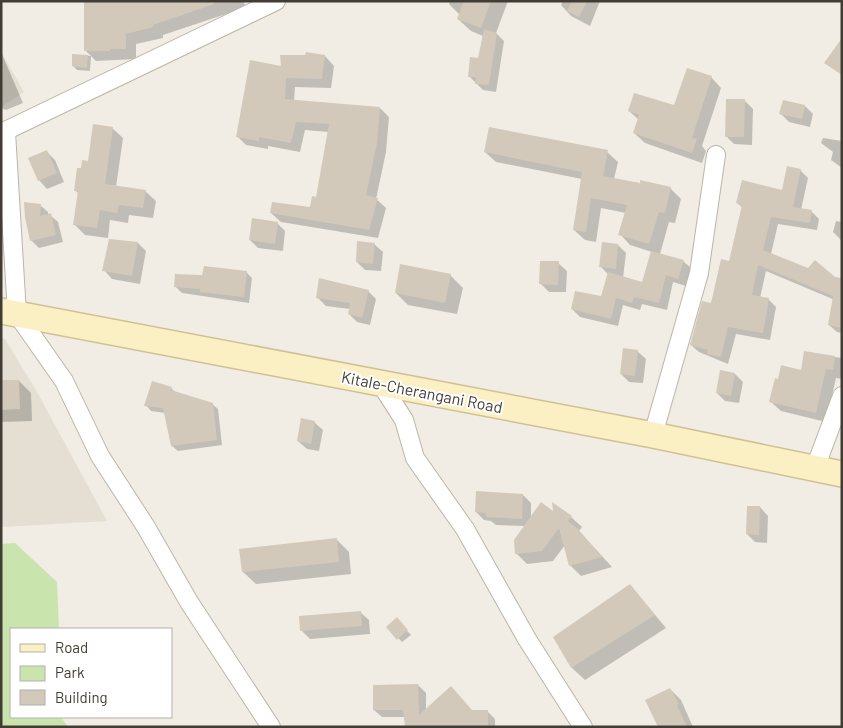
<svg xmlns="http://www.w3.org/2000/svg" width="843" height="728" font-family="Barlow,sans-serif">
<rect width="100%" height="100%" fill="#f1ede4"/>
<g fill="#e4dfd2">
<polygon points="1,52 24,92 1,107"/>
<polygon points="1,338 5,339 37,392 107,521 1,527"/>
</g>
<polygon fill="#cae4ae" points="15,543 57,582 59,629 11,629 11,717 61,717 68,727 1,727 1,544"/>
<g fill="#0003">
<polygon points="86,1 243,1 246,7 232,16 229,13 163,35 163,38 136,44 136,59 96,61 91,56 90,71 77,70 73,66 74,55 91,56 85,50"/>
<polygon points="450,1 508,1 496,33 504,41 496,92 483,90 469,76 479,59 483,36 471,31 458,19 460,15 449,4"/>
<polygon points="563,1 600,1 590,26 571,16 561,5"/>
<polygon points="1,52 23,103 6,110 1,108"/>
<polygon points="325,56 334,66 331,88 295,87 294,101 380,108 389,117 386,152 376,199 386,208 378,238 281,222 271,213 311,208 317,198 328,132 305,130 300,152 268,146 268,149 246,145 237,136 282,67"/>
<polygon points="711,77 721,88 702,146 706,151 702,163 645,143 634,133 639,120 629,111 675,107"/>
<polygon points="745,101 753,109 752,145 734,144 726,136"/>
<polygon points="805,106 813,114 810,127 789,122 781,114"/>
<polygon points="112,128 123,138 116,187 145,191 156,201 153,218 129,215 128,223 110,220 108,238 85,235 75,225 79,194 75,190 82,170"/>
<polygon points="823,138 842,141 842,168 831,160 833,152 821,143"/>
<polygon points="47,152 55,160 64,182 47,189 39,180"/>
<polygon points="485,152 607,152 618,162 614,179 670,188 681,199 675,223 669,222 660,254 683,261 691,268 686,286 673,282 667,310 642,304 640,310 623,305 618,326 580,317 572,309 602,298 608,274 601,267 618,245 626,253 623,278 643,284 652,252 630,245 620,234 626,213 601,208 596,242 585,240 574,230 582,179 496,162"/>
<polygon points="800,170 808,178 801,210 811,211 819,219 817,230 778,224 771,254 808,270 842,303 766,271 760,298 768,299 776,307 770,340 736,334 728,364 699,352 691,345 730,262 743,208 737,203 783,191"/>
<polygon points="40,205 48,212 48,215 50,215 58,222 63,242 39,248 31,240"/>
<polygon points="836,221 842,222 842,241 833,232"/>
<polygon points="277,223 285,231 283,251 258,248 250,240"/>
<polygon points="110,241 138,243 146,251 140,284 112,279 104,270"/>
<polygon points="374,244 383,252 381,271 365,270 357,262"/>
<polygon points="558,263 567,271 566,292 549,292 541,284"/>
<polygon points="246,272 252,278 249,303 182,293 176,287 204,276"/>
<polygon points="450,275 463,288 457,314 408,305 396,293"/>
<polygon points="368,291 376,299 370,325 357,322 349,314 350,309 326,306 318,298"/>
<polygon points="842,312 842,333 837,332 829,325"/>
<polygon points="637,351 646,359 643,383 629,382 621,374"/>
<polygon points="805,353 842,358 842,379 836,378 826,422 781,411 771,402 802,371"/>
<polygon points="721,372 735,374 743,382 739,403 725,401 717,393"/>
<polygon points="19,381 31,393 32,421 1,422 1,382"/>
<polygon points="171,388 176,393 212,404 218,409 222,445 178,451 172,446 165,413 151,411 146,405"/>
<polygon points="314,422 323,430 319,451 307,449 298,441"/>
<polygon points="523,495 531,503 531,519 555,513 571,517 582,527 579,531 612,567 581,576 570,565 565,545 553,561 527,564 516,553 525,526 496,525 491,521 484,520 476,512"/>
<polygon points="760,507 768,516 767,543 755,542 747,534"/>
<polygon points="337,540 349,552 351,574 256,584 243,572"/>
<polygon points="630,585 666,628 585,680 572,668 555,637"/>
<polygon points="360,612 369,620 370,634 310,639 301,630"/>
<polygon points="396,619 411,635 402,642 388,627"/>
<polygon points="418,685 426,693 426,710 487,711 495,719 495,727 406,727 405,717 382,717 374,710"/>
<polygon points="670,689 681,700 693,727 663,727"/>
</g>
<g fill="#d2c9ba">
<polygon points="84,1 214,1 214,4 153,25 153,27 126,34 126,49 110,49 110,51 84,51"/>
<polygon points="464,1 491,1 481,28 457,19"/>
<polygon points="572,1 587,1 579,17 567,11"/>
<polygon points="484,29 497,33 489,85 475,84 476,77 468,77 470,57 478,58"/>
<polygon points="842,38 842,75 824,63"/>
<polygon points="306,52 325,55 322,79 286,78 285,99 380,107 377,143 366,195 378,198 369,230 270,213 272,202 310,207 312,196 316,197 329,124 296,122 291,143 259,137 259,141 236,137 250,60 281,66 280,55 305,55"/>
<polygon points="72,54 88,55 87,68 72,66"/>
<polygon points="687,68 712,76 692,138 697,139 692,153 633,133 639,115 628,111 634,93 674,105"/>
<polygon points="726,99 745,99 744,137 725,137"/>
<polygon points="783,100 805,105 802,119 779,114"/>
<polygon points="93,124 113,127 105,184 146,190 143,208 119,205 117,213 100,210 97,228 73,225 78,191 74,191 77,168 81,168 82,160 88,161"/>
<polygon points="489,127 608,150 603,176 640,183 640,180 671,187 665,213 659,212 649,244 618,235 627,205 591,198 586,232 573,230 582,172 484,152"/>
<polygon points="47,150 57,173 38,181 28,158"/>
<polygon points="787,166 801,169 793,207 812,210 810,223 771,217 763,250 808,268 815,260 835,277 842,278 842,328 828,325 833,296 758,265 752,295 769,298 763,333 728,327 721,357 707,354 708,350 690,345 702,301 711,303 721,259 729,261 742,205 736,203 742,180 782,190"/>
<polygon points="24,202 41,204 40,216 51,213 56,235 30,241 25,217"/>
<polygon points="252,218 278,222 275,244 249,240"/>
<polygon points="109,239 138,242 132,276 102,271"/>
<polygon points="357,241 375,243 373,264 356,262"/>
<polygon points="602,242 618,244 616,269 599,267"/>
<polygon points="651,251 684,260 678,279 666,275 659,303 634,297 632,303 616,298 611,319 571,309 575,291 601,296 608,272 642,282"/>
<polygon points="540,261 559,261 558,285 539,284"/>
<polygon points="400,264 451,274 445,303 395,293"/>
<polygon points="204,266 247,271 244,297 200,292 200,289 174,287 175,274 202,275"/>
<polygon points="319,278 369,290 362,318 348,314 350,303 316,298"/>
<polygon points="623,348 638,350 635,376 620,374"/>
<polygon points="804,351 835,356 833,370 826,369 816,413 769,402 775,378 778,379 781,365 801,370"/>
<polygon points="720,370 735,373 731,396 716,393"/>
<polygon points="1,380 19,380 20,409 1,410"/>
<polygon points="152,381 172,387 171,390 213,403 217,440 171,446 163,408 144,406"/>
<polygon points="301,418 315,421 311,444 297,441"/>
<polygon points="476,491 523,494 522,519 486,517 486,513 475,512"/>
<polygon points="541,502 553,511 552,502 572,516 568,521 577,528 602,557 569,566 559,528 542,551 515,554 514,540"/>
<polygon points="747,506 760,506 759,535 746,534"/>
<polygon points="337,538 339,562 242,572 239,549"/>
<polygon points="630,584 655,615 571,668 553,637"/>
<polygon points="361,611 362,626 300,631 299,616"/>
<polygon points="397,617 408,630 397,640 386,627"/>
<polygon points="418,684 419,715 451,686 472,710 488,710 488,726 405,727 403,710 373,710 373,685"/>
<polygon points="670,688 679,704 677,705 687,727 658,727 645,700"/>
</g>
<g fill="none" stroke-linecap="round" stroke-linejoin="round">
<g stroke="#bcb5a7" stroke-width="20">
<g id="minor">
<polyline points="6,132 17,314 64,381 100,456 146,527 189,602 271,727"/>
<polyline points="1,133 276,1"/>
<polyline points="381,384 404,420 415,458 465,529 527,639 583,727"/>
<polyline points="653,435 699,273 716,155"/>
<polyline points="815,468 842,396"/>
</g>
</g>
<g stroke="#cfc195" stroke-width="28">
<polyline id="secondary" points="1,311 653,435 842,474"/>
</g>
<use href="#minor" stroke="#fff" stroke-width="18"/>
<use href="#secondary" stroke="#fbf0c3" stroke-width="25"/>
</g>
<g text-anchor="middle" stroke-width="4" stroke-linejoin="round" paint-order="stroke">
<g font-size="16" fill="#423d34" stroke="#fff">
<text transform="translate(422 392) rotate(11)" y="6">Kitale-Cherangani Road</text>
</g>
</g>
<rect width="843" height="728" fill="none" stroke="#423d34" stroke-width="5"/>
<rect x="10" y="628" width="162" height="90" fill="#ffffff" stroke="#b3b1ae"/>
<rect x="20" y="644" width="25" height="8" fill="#fbf0c3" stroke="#b3b1ae"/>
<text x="55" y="653" font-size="15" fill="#423d34">Road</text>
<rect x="20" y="666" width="25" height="15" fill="#cae4ae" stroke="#b3b1ae"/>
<text x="55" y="678" font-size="15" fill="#423d34">Park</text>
<rect x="20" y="690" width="25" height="15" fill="#d2c9ba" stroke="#b3b1ae"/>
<text x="55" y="703" font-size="15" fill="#423d34">Building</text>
</svg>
